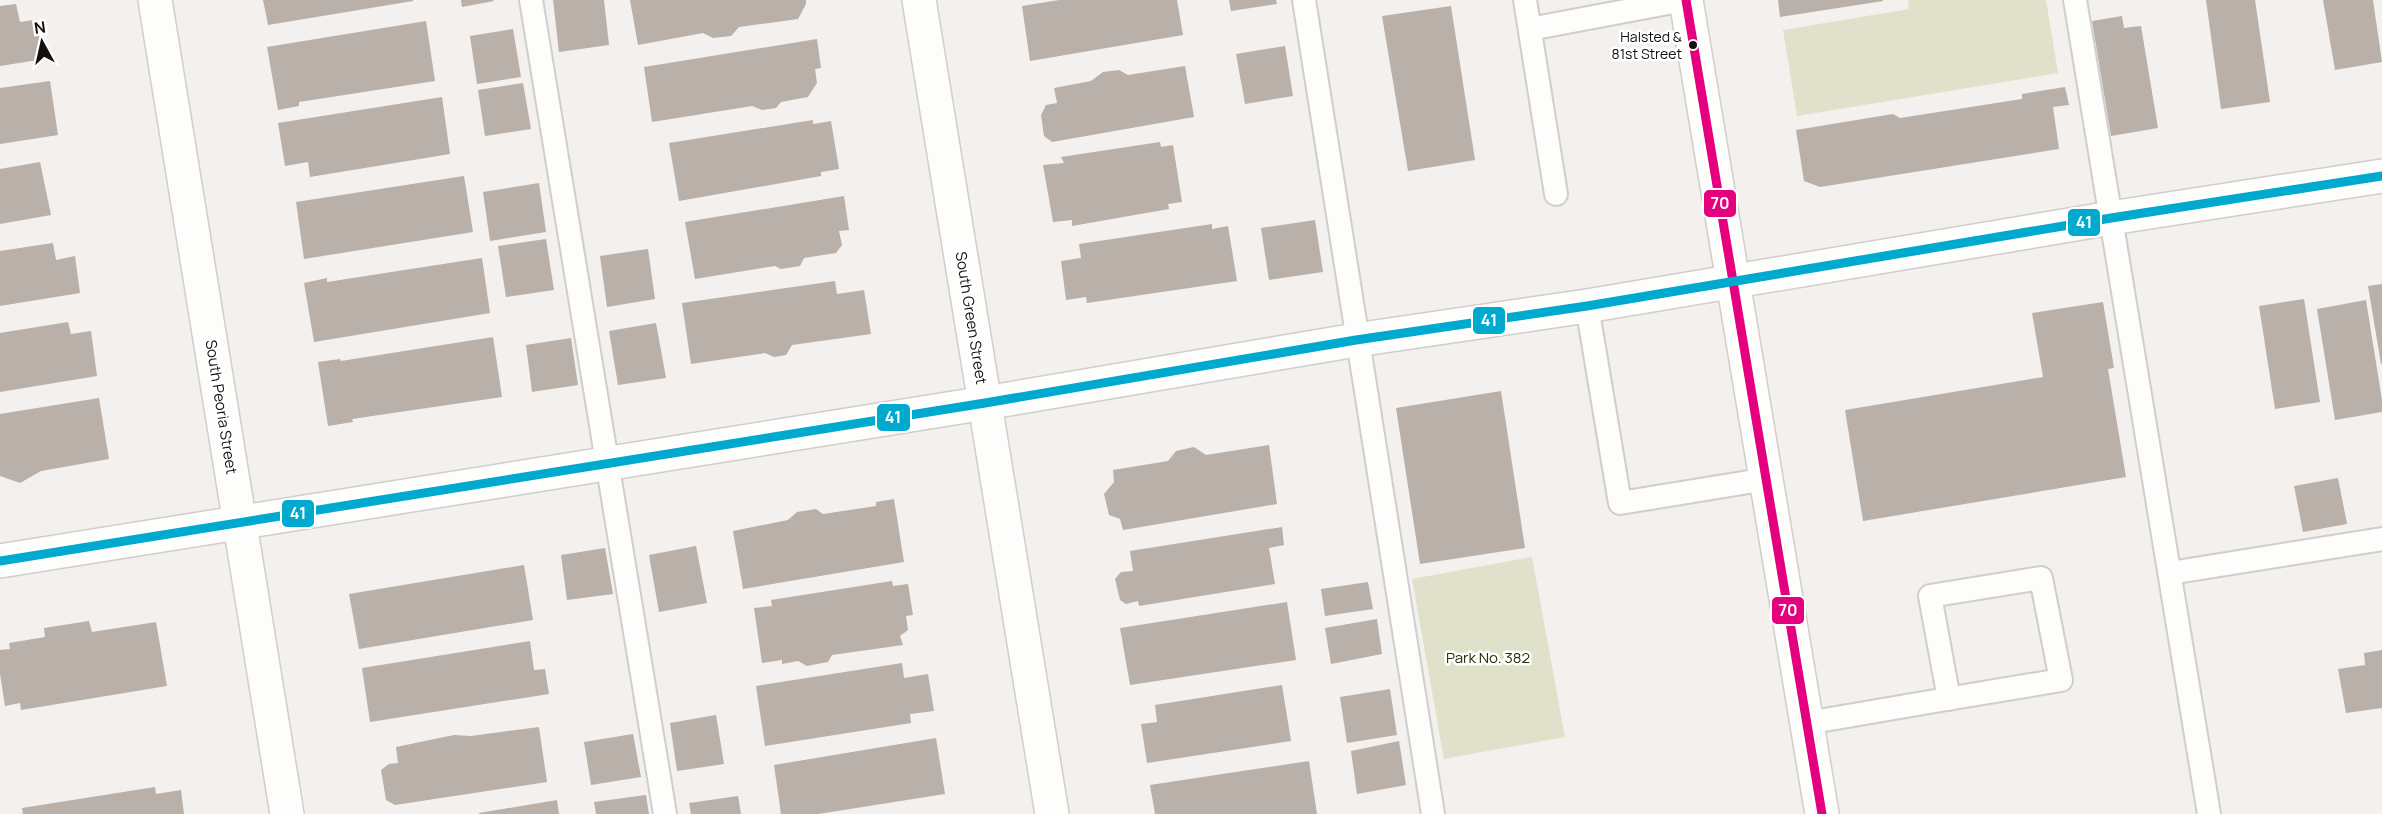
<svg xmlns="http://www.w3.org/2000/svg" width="2382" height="814" font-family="Manrope,sans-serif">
<rect width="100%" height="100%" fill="#f3f0ee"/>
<g fill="#e0e1ca">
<polygon points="1908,0 2046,0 2058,73 1797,116 1783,30 1909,9"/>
<polygon points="1532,557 1565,737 1444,759 1412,579"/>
</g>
<g fill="#b8b0a9">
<polygon points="263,0 413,0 413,1 268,25"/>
<polygon points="461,0 493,0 494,1 462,7"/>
<polygon points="553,0 604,0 609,45 559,52"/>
<polygon points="630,0 806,0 806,4 798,19 739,27 731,36 713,38 703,33 638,45"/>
<polygon points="1059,0 1177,0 1183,35 1030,61 1022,6"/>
<polygon points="1229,0 1276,0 1277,4 1231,11"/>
<polygon points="1778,0 1883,0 1883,1 1780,17"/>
<polygon points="2206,0 2255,0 2270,102 2221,109"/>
<polygon points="2323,0 2373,0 2382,62 2335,70"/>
<polygon points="16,4 20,22 33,20 38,26 42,50 38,60 0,66 0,6"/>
<polygon points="1451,6 1475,160 1408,171 1382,16"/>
<polygon points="2122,16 2124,28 2141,26 2158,128 2111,136 2092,21"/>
<polygon points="426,21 435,81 299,102 299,106 278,110 267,47"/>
<polygon points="513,29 521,77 477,84 470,36"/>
<polygon points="817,39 821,68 815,69 817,83 808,97 781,102 776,108 762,110 752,106 652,122 644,67"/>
<polygon points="1285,46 1293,96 1245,104 1236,54"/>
<polygon points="1185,66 1194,117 1052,142 1044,136 1041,115 1046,105 1057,103 1054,88 1091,81 1103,72 1119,70 1128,75"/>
<polygon points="50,81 58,135 0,144 0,88"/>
<polygon points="523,83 531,129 485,136 478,90"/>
<polygon points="2065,87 2069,105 2053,107 2059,149 1820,187 1804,181 1796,130 1893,114 1900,118 2022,99 2022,94"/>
<polygon points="442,97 450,154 310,177 308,162 285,166 278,123"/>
<polygon points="813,120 813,124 831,121 839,169 821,172 821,176 679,201 669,143"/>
<polygon points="1160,142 1161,147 1173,145 1182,202 1168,204 1169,209 1072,226 1072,220 1053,222 1043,165 1064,163 1061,157"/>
<polygon points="40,162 51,215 0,224 0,169"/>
<polygon points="464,176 473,232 304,259 296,202"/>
<polygon points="539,183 546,232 490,241 483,192"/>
<polygon points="844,196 849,230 839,231 842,245 836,253 804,258 800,266 781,269 775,266 695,279 685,222"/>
<polygon points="1315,220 1323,272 1269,280 1261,228"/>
<polygon points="1212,224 1212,229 1228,226 1237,281 1087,303 1086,297 1066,300 1061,261 1081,258 1079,244"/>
<polygon points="546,239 554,290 506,297 498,246"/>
<polygon points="53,243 56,260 75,256 80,293 0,306 0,251"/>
<polygon points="648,249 655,299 607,307 600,256"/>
<polygon points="482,258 490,313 314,342 304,283 327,278 327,282"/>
<polygon points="835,281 837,294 864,290 871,334 792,345 786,355 774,357 765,353 691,364 682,303"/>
<polygon points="2382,284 2382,364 2381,364 2368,286"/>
<polygon points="2304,299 2320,402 2275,409 2259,306"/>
<polygon points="2366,300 2382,400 2382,412 2335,420 2317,309"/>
<polygon points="2103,302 2114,368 2108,369 2126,477 1863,521 1845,410 2043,377 2032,313"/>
<polygon points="68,322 71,334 91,331 97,376 0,392 0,333"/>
<polygon points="656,323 666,378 618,385 609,331"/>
<polygon points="493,337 502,397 352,419 353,422 328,426 318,362 340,359 341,361"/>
<polygon points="571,338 578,385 532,392 526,345"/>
<polygon points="1501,391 1525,548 1420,564 1396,408"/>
<polygon points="99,398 109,459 41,471 20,483 0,476 0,414"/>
<polygon points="1269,445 1277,504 1123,530 1120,519 1109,515 1104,494 1114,482 1113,470 1168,461 1176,451 1194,447 1206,455"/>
<polygon points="2338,478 2347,524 2303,532 2294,486"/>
<polygon points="894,499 904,562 743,589 733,531 788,520 797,512 816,509 823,514 876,506 876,502"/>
<polygon points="1282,527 1284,545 1269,548 1275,584 1139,606 1138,601 1126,604 1120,600 1115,579 1121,572 1133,571 1130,551"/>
<polygon points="696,546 707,603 659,612 649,555"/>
<polygon points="605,548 613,594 567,600 561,555"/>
<polygon points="524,565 533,620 359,649 349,594"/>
<polygon points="892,581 893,586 908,584 913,615 906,616 908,630 900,636 903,645 832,655 828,662 807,666 798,661 782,664 782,660 762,663 754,608 772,606 771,600"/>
<polygon points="1368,582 1373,609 1325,616 1321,589"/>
<polygon points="1287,602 1296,660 1130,685 1120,628"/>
<polygon points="1377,619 1382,654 1331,664 1325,628"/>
<polygon points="89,621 92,632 156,622 167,686 21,710 20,703 5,706 0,674 0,650 10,649 9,643 45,637 44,628"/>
<polygon points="530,641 534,670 545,669 549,694 370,722 362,668"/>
<polygon points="2382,650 2382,708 2346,713 2338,669 2365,665 2364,653"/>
<polygon points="902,663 904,678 928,674 934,711 910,714 911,723 765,746 756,686"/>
<polygon points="1282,685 1291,741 1147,763 1141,724 1157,722 1155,705"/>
<polygon points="1390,689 1397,735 1347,743 1340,697"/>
<polygon points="716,715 724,764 677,771 670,723"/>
<polygon points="539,727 547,782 395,805 386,800 381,770 389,764 398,763 396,747 454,735 471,736"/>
<polygon points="633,734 641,777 591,785 584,742"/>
<polygon points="936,738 945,794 818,814 781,814 774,765"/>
<polygon points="1399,741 1406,785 1357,794 1351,751"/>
<polygon points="1309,761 1317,814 1155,814 1150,785"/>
<polygon points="155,787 156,794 181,790 184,814 23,814 22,808"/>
<polygon points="646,795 649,814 596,814 594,802"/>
<polygon points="738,796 741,814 691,814 689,803"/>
<polygon points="557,800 559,814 479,814 479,813"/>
</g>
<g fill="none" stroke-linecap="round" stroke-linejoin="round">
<g stroke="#d0cecc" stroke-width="26">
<g id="service">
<polyline points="531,0 665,814"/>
<polyline points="1304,0 1433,814"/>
<polyline points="1525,0 1556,194"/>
<polyline points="2075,0 2209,814"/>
<polyline points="1530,29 1684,0"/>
<polyline points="1587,306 1620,503 1767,479"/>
<polyline points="2170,573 2382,539"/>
<path d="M1807,723C1892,708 1976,694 2061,680L2041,578L1930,596L1949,699"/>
</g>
</g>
<g stroke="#d0cecc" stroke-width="36">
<g id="minor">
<polyline points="155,0 287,814"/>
<polyline points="919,0 1052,814"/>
<polyline points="0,561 985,403 1356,340 1587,306 2111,218 2382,176"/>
</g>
</g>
<g stroke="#d0cecc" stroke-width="36">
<polyline id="secondary" points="1686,0 1822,814"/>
</g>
<use href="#service" stroke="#fdfdfc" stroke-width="22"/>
<use href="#minor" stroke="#fdfdfc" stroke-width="33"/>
<use href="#secondary" stroke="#fdfdfc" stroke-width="33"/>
<g stroke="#fff" stroke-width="14">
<polyline id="bus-1" points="1686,0 1822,814"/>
</g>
<g stroke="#fff" stroke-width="14">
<polyline id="bus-2" points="0,561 985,403 1356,340 1587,306 2111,218 2382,176"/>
</g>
<use href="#bus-1" stroke="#e5007d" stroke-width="9"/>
<use href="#bus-2" stroke="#00a9ce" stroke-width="9"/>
</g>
<circle fill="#131110" stroke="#fff" stroke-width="2" cx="1693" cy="45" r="5"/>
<g text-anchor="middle" stroke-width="5" stroke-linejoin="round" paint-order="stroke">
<g font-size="14" fill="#131110" stroke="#fff" text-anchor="end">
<text x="1682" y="42">Halsted &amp;<tspan x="1682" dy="17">81st Street</tspan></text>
</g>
<g font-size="15" fill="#131110" stroke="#fff">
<text transform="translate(971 318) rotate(81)" y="5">South Green Street</text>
<text transform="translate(221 407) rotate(81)" y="5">South Peoria Street</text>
</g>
<g font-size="15" fill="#2b2c09" stroke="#fff">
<text x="1488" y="663">Park No. 382</text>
</g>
</g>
<g stroke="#fff" stroke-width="2">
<rect x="1703" y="189" width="34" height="29" rx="6" fill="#e5007d"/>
<rect x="2067" y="208" width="34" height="29" rx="6" fill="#00a9ce"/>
<rect x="1472" y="306" width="34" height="29" rx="6" fill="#00a9ce"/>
<rect x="876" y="403" width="35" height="29" rx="6" fill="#00a9ce"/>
<rect x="281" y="499" width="34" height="29" rx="6" fill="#00a9ce"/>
<rect x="1771" y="596" width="34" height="29" rx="6" fill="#e5007d"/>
</g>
<g font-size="16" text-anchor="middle" font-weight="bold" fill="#fff">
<text x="1720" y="209">70</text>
<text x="2084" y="228">41</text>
<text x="1489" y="326">41</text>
<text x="893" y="423">41</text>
<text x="298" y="519">41</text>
<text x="1788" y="616">70</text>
</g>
<g transform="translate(42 42) rotate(352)" stroke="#ffffff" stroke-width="4.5" paint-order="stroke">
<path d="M0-4.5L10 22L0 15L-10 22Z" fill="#131110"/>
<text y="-9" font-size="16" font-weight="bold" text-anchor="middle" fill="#131110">N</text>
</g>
</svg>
